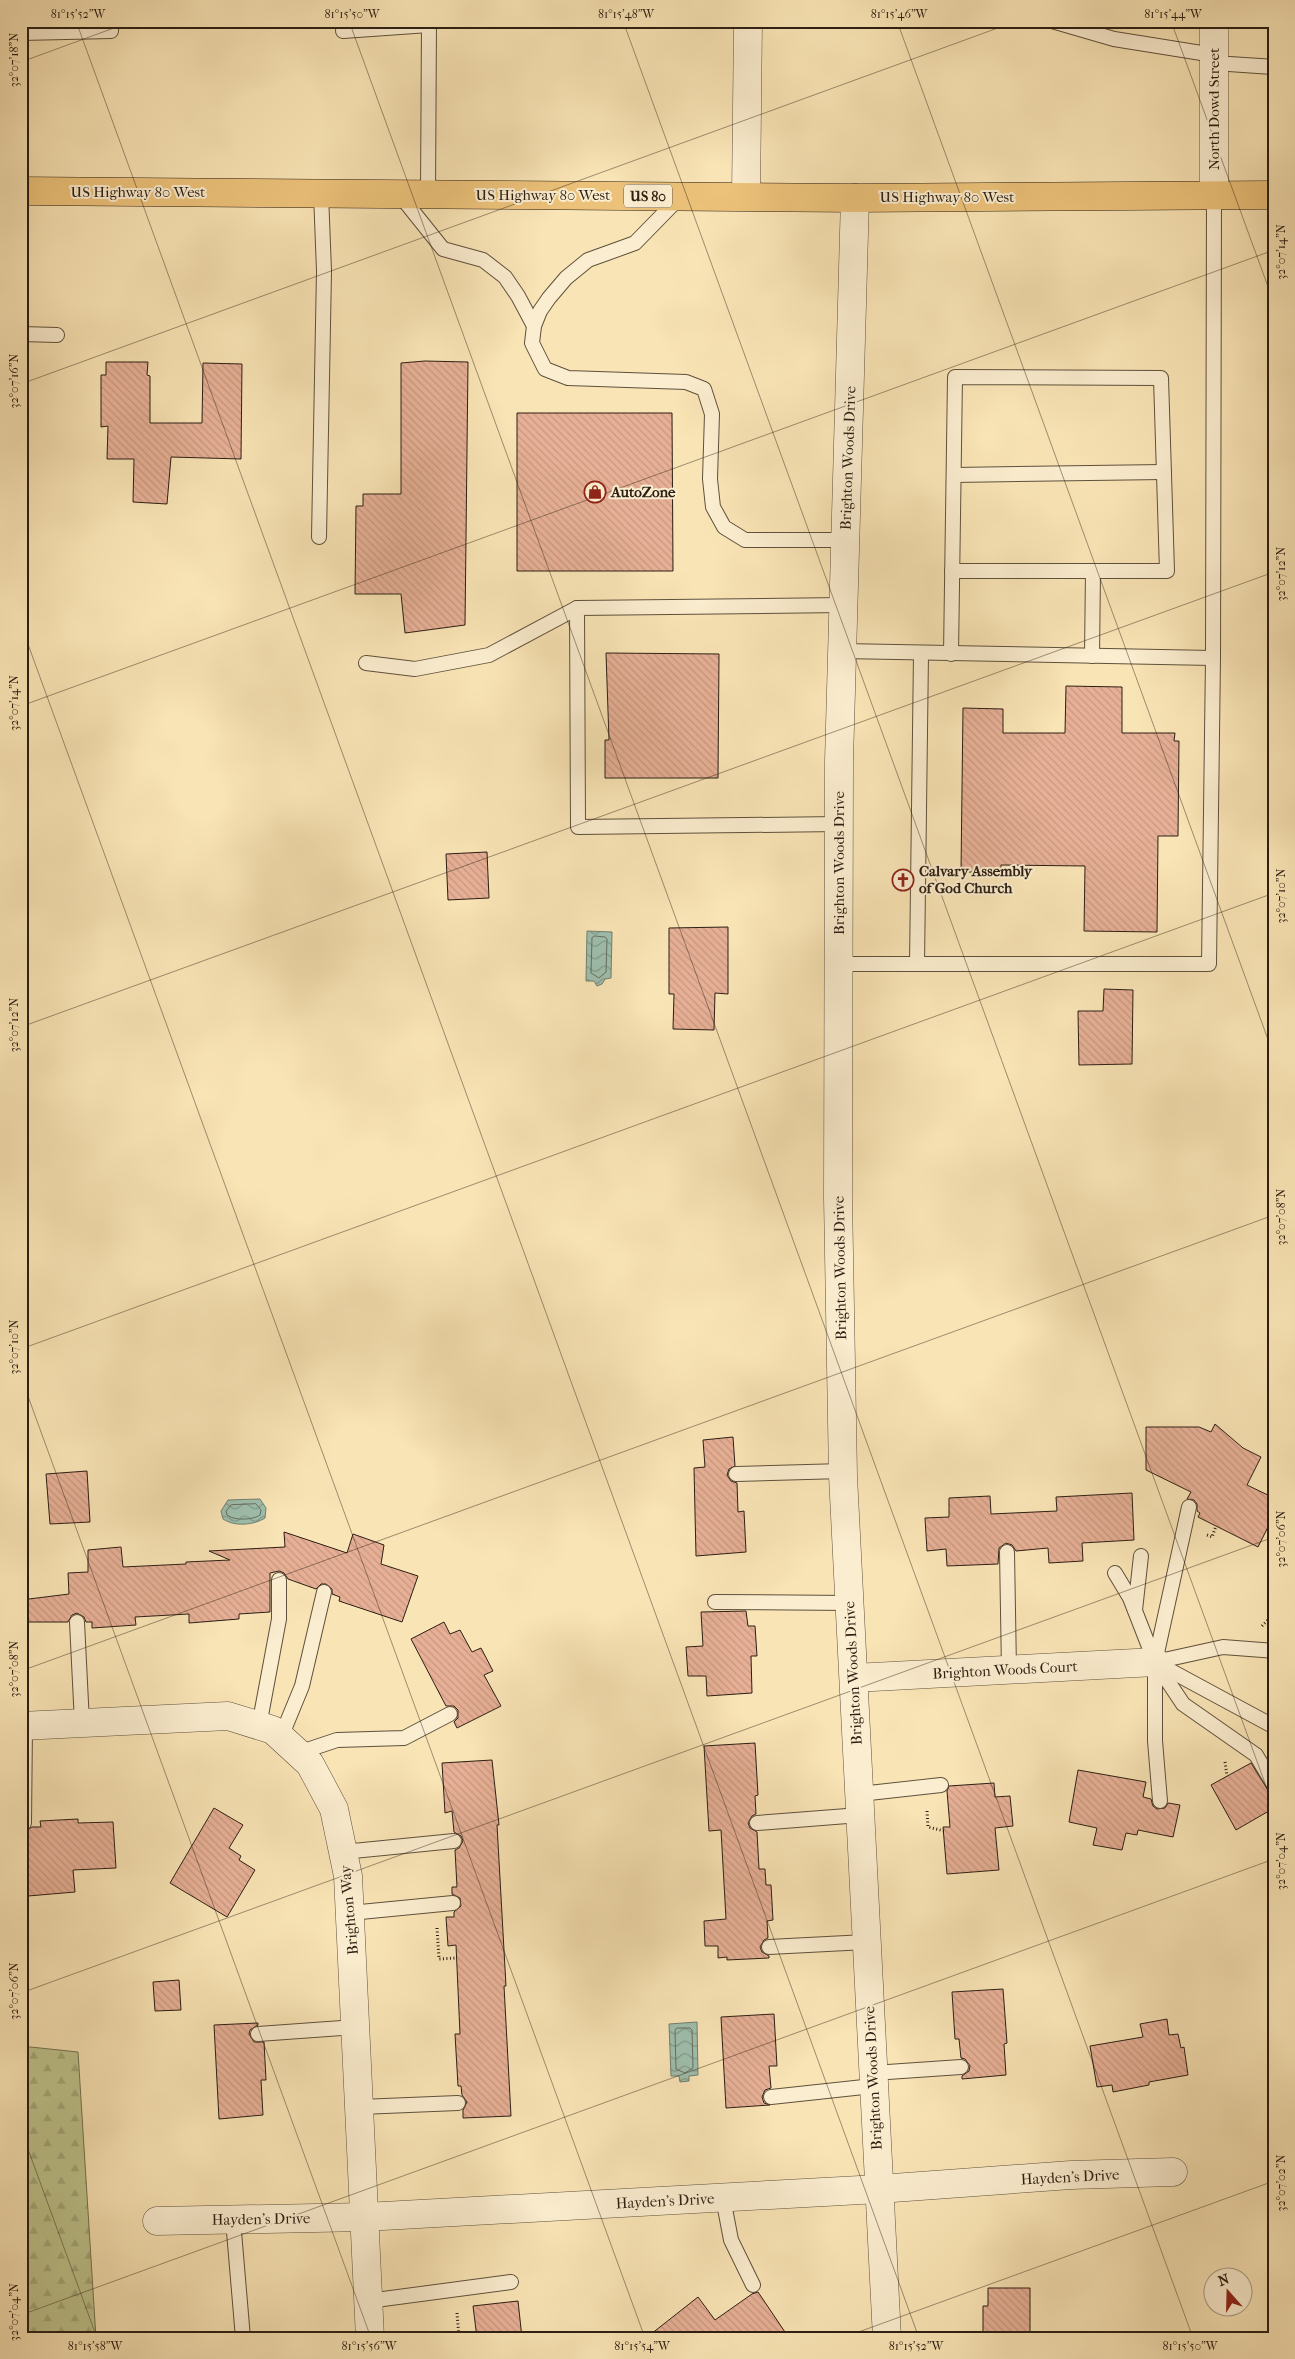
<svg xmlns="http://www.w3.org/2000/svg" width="1295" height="2359" font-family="'IM FELL French Canon',serif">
<defs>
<pattern id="forest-firs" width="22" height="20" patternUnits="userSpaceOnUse" patternTransform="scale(1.25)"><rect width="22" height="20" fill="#bec48d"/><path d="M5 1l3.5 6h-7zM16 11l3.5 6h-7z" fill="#a3a879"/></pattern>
<pattern id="water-waves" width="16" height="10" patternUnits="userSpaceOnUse" patternTransform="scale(1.25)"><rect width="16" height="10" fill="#9ebfae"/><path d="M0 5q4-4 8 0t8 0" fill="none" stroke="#819b8c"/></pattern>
<pattern id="building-back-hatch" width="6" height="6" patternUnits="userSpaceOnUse" patternTransform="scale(1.25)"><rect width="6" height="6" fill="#e7b096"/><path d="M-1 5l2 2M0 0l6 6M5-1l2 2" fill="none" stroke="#c69780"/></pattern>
</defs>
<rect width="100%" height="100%" fill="#f9e4b5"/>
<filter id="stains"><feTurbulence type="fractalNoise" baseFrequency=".004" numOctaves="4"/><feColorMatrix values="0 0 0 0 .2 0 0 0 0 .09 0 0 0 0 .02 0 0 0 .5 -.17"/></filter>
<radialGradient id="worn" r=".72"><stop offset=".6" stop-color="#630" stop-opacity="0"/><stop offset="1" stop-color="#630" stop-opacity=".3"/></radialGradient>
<polygon fill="url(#forest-firs)" stroke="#757150" points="21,2046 78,2052 96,2338 21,2338"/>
<g fill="url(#water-waves)" stroke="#707f70">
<polygon points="587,931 612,932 611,978 605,979 602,984 597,986 594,981 586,981"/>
<path d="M260,1499L266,1508L265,1518C254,1525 235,1527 223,1519L221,1511L228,1500Z"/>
<polygon points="697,2022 698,2075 689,2076 689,2081 680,2082 679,2076 671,2076 669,2024"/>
</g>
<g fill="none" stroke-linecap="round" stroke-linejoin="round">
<g stroke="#656e60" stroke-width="1">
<polygon points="595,936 605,937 607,939 606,972 599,978 591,973 592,938"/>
<path d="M256,1504L261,1510L260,1515C253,1520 234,1521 227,1515L226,1511L231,1505Z"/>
<polygon points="677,2028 690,2028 692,2030 693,2068 685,2073 676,2069 675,2031"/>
</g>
</g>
<g fill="url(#building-back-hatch)" stroke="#2c1e13">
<polygon points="425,361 468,362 465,625 405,633 401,594 355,594 356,506 363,506 363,494 401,494 401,363"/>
<polygon points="106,362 148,362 147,375 150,376 150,423 202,423 203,363 242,364 241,459 171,457 167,504 133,502 134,459 107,459 108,426 101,427 101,375 106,375"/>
<polygon points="517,413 672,413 673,571 517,571"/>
<polygon points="606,653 719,654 718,778 605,778 605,740 609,740"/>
<polygon points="1066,686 1122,687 1122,733 1175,733 1174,741 1179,741 1178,836 1158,836 1157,932 1084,931 1085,866 1001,865 1001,872 961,872 963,708 1003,709 1003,733 1065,733"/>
<polygon points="487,852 489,898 448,900 446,854"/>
<polygon points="728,927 728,994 715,993 714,1030 673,1029 674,994 669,994 669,928"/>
<polygon points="1104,989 1133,990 1132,1064 1079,1065 1078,1011 1103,1011"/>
<polygon points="1215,1424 1243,1448 1261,1457 1247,1485 1274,1498 1274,1515 1258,1547 1198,1517 1200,1513 1197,1511 1197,1504 1194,1500 1187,1499 1191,1492 1146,1470 1146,1427 1199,1427 1211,1432"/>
<polygon points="733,1437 735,1466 729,1469 727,1475 731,1481 737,1483 738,1512 744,1511 746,1552 696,1556 694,1468 705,1467 703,1440"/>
<polygon points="87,1471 90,1522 50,1524 46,1474"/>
<polygon points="1132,1493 1134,1540 1082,1543 1083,1561 1049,1563 1048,1548 1016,1551 1012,1545 1006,1543 999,1548 998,1564 947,1566 946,1549 927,1551 925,1518 949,1517 949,1498 990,1496 991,1514 1057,1511 1056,1497"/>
<polygon points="284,1532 347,1553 353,1534 384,1545 381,1564 418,1576 402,1622 339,1601 340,1597 332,1594 332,1589 326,1584 321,1584 316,1589 288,1579 284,1573 279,1571 270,1573 270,1612 239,1614 239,1619 189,1623 189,1614 135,1617 136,1625 92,1628 92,1622 86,1622 84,1617 77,1613 72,1615 68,1622 21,1622 21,1600 69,1594 68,1573 88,1572 88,1550 121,1547 123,1567 186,1564 186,1562 230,1560 209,1551 285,1547"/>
<polygon points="746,1611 748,1626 755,1626 757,1656 751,1656 752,1693 707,1696 706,1676 688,1676 686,1647 703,1646 701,1612"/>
<polygon points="444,1622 450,1634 460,1630 472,1652 481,1648 493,1671 484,1675 501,1706 457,1728 454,1722 458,1718 458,1710 454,1706 446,1706 411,1639"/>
<polygon points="755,1743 758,1795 755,1796 756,1814 752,1816 748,1823 750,1828 757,1832 759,1869 765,1869 766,1885 771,1885 773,1920 767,1921 768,1938 764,1940 760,1947 762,1952 769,1956 769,1958 727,1960 727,1957 718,1958 718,1946 705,1946 704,1921 726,1919 721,1830 709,1831 704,1746"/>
<polygon points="492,1760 499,1825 497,1825 506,1986 504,1986 511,2116 463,2118 463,2110 467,2102 462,2095 461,2086 458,2086 455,2034 460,2034 456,1945 448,1946 446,1917 454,1917 454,1912 461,1906 460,1898 452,1894 452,1887 457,1887 455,1850 459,1848 463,1841 461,1836 454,1832 452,1811 445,1813 442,1763"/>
<polygon points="1251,1763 1274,1800 1274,1808 1236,1830 1211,1785"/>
<polygon points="1078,1770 1146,1782 1143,1797 1151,1799 1153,1806 1157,1809 1165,1808 1168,1803 1180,1805 1173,1837 1138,1830 1137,1835 1126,1833 1122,1850 1093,1845 1097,1828 1069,1822"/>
<polygon points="994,1783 995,1797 1010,1796 1013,1826 995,1828 999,1870 947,1874 943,1827 950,1827 947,1791 949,1786"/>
<polygon points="214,1808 243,1825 229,1848 241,1856 239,1860 255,1870 227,1917 170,1883"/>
<polygon points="78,1819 78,1823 113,1822 116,1868 73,1870 75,1892 28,1896 24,1832 32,1827 41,1827 40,1821"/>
<polygon points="179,1980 181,2010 155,2011 153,1982"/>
<polygon points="1003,1989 1007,2043 1004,2044 1006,2075 962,2079 962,2076 969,2071 970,2066 965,2059 961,2058 959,2039 955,2039 952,1992"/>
<polygon points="774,2014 777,2066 769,2066 771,2088 765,2090 762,2097 764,2103 770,2105 726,2108 721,2017"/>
<polygon points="1167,2019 1169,2035 1178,2034 1181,2048 1184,2047 1188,2075 1149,2082 1149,2085 1113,2092 1112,2085 1097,2087 1090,2046 1143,2037 1140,2024"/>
<polygon points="258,2023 258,2025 250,2030 249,2034 254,2042 264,2042 266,2080 261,2080 263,2115 219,2119 214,2025"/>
<polygon points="988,2288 1030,2288 1030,2338 983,2338 983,2306 988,2306"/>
<polygon points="758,2292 789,2338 646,2338 698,2297 715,2320 752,2294"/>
<polygon points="518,2301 522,2338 477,2338 473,2306"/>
</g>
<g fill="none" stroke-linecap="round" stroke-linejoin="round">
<g stroke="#5f503c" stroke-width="16">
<g id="lane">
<polyline points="344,21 343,31 429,25"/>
<polyline points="1052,21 1114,39 1214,55"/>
<polyline points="21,33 111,31 111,21"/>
<polyline points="1214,63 1274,67"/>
<polyline points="399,194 443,249 483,260 505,277 518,296 534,326"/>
<polyline points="428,194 429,21"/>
<polyline points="680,197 635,243 588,260 566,278 549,298 540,311 534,326 532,343 545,369 568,378 686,382 704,389 712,414 710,479 713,507 724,527 745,540 846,540"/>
<polyline points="21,334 57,335"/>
<polyline points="954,475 1164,472"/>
<polyline points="319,537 324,271 321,193"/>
<polyline points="952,571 1093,571"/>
<polyline points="842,651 1213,658"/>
<polyline points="951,654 955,377 1161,378 1167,571 1093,571 1092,656"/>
<polyline points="366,663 415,669 489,655 577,608"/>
<polyline points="839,824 578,827 577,608 843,605"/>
<polyline points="839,964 1209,964 1213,658 1214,196"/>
<polyline points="917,964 921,654"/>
<polyline points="736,1474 843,1471"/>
<polyline points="1007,1552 1009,1670"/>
<polyline points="1115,1573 1130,1598 1155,1662 1183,1704 1256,1755 1274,1785"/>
<polyline points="715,1602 850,1603"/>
<polyline points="1135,1610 1141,1556"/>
<polyline points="77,1622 82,1723"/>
<polyline points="1155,1662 1223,1647 1274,1651"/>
<polyline points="1158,1664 1271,1725"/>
<polyline points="259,1726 279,1619 279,1580"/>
<polyline points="281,1737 302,1686 324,1592"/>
<polyline points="298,1753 337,1740 404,1738 450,1714"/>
<polyline points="860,1794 941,1785"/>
<polyline points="1160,1801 1155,1741 1155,1662 1189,1507"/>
<polyline points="24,1823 25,1726"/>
<polyline points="757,1823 860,1815"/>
<polyline points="343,1852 454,1841"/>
<polyline points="350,1913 453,1903"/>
<polyline points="769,1947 866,1942"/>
<polyline points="258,2034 356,2027"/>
<polyline points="873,2073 961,2067"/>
<polyline points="771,2097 873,2086"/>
<polyline points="360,2107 458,2103"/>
<polyline points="723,2198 731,2240 753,2285"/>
<polyline points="233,2220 243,2338"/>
<polyline points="368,2301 511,2282"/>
</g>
</g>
<g stroke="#5f503c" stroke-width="29">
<g id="street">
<polyline points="1214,21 1214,196"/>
<polyline points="746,196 748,21"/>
<polyline points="855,198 839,761 838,1198 843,1476 887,2338"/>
<polyline points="854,1678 1155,1662"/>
<polyline points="21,1726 228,1716 273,1730 310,1764 334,1809 348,1876 370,2338"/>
<polyline points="157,2221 365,2217 879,2189 1071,2175 1173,2172"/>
</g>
</g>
<g stroke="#2c1e13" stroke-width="29">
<polyline id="primary" points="21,191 855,198 1274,195"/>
</g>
<g stroke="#2c1e13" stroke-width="3" stroke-dasharray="1 2.5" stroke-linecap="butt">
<polyline points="1207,1535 1212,1537 1216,1526"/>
<polyline points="1262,1626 1268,1620"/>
<polyline points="1225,1762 1227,1776"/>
<polyline points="927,1811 928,1827 944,1831"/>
<polyline points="437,1928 439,1959 456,1958"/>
<polyline points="457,2313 459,2338"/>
</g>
<use href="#lane" stroke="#fbedcf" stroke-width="14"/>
<use href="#street" stroke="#fbedcf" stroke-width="28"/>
<use href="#primary" stroke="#ecc27a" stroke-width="28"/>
</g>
<path fill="none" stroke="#2c1e13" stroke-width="1" stroke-opacity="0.45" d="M76,21L919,2338M349,21L1193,2338M623,21L1274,1808M897,21L1274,1056M1171,21L1274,303M21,62L133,21M21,384L1017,21M21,625L645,2338M21,706L1274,250M21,1027L1274,572M21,1349L1274,893M21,1377L371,2338M21,1671L1274,1215M21,1993L1274,1537M21,2130L97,2338M21,2315L1274,1859M842,2338L1274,2181"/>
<defs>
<g id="shop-ring" transform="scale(1.125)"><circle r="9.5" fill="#fbedcf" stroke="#8f2418" stroke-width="1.5"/><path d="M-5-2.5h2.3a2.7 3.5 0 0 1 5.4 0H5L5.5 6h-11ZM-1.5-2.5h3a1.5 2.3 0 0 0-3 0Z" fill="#8f2418"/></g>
<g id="church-ring" transform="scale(1.125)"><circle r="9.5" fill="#fbedcf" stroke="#8f2418" stroke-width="1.5"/><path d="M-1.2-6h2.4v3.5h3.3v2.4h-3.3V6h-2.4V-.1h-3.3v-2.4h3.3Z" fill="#8f2418"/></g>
</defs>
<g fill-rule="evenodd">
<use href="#shop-ring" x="595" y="492"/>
<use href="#church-ring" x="903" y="880"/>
</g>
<g text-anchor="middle" stroke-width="4" stroke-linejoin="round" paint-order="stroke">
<rect fill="#fbedcf" stroke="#6a5c4b" stroke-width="1" x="624" y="184.5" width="48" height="23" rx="4"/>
<g font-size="14" font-weight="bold" fill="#2c1e13">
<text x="648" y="201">US 80</text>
</g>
<g font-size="15" fill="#2c1e13" stroke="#fbedcf">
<text transform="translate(1214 109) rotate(-90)" y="5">North Dowd Street</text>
<text x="138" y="197">US Highway 80 West</text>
<text x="543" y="200">US Highway 80 West</text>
<text x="947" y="202">US Highway 80 West</text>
<text transform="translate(848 458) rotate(-88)" y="5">Brighton Woods Drive</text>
<text transform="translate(839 863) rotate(-90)" y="5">Brighton Woods Drive</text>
<text transform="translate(840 1268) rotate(-91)" y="5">Brighton Woods Drive</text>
<text transform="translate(1005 1670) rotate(-3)" y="5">Brighton Woods Court</text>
<text transform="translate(853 1673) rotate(-93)" y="5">Brighton Woods Drive</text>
<text transform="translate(349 1910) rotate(-95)" y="5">Brighton Way</text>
<text transform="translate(873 2078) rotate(-93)" y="5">Brighton Woods Drive</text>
<text transform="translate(1070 2177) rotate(-3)" y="5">Hayden's Drive</text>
<text transform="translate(665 2201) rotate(-3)" y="5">Hayden's Drive</text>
<text transform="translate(261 2219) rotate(-1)" y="5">Hayden's Drive</text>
</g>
<g font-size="15" font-weight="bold" fill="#2c1e13" stroke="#fbedcf" text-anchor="start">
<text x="611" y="497">AutoZone</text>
<text x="919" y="876">Calvary Assembly<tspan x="919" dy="17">of God Church</tspan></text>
</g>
</g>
<rect width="1295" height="2359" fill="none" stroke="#f9e4b5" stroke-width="55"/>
<g transform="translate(1228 2292) rotate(340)"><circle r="24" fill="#fbedcf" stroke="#a89a84"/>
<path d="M0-4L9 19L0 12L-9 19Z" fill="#8f2418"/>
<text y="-8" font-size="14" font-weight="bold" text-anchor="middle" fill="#2c1e13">N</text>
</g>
<rect x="28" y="28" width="1240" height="2304" fill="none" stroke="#2c1e13" stroke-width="2"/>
<g font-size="12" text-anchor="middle" fill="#2c1e13">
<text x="78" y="18">81°15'52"W</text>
<text x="352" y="18">81°15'50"W</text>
<text x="626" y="18">81°15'48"W</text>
<text x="899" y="18">81°15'46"W</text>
<text x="1173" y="18">81°15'44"W</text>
<text transform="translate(14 60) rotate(-90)" y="4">32°07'18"N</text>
<text transform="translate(1281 252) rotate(-90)" y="4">32°07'14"N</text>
<text transform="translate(14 381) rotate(-90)" y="4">32°07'16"N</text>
<text transform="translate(1281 574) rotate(-90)" y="4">32°07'12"N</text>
<text transform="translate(14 703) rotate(-90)" y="4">32°07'14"N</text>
<text transform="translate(1281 896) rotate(-90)" y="4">32°07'10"N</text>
<text transform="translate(14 1025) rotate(-90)" y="4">32°07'12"N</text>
<text transform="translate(1281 1217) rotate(-90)" y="4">32°07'08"N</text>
<text transform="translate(14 1347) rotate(-90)" y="4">32°07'10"N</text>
<text transform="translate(1281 1539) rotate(-90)" y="4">32°07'06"N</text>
<text transform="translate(14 1669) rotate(-90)" y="4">32°07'08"N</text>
<text transform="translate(1281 1861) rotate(-90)" y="4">32°07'04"N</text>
<text transform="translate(14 1991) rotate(-90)" y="4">32°07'06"N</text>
<text transform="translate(1281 2183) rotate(-90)" y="4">32°07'02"N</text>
<text transform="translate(14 2312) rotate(-90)" y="4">32°07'04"N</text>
<text x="95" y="2350">81°15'58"W</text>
<text x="369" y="2350">81°15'56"W</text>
<text x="642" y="2350">81°15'54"W</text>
<text x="916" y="2350">81°15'52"W</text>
<text x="1190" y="2350">81°15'50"W</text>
</g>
<rect width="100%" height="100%" filter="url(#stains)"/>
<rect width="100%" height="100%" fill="url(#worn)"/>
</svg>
